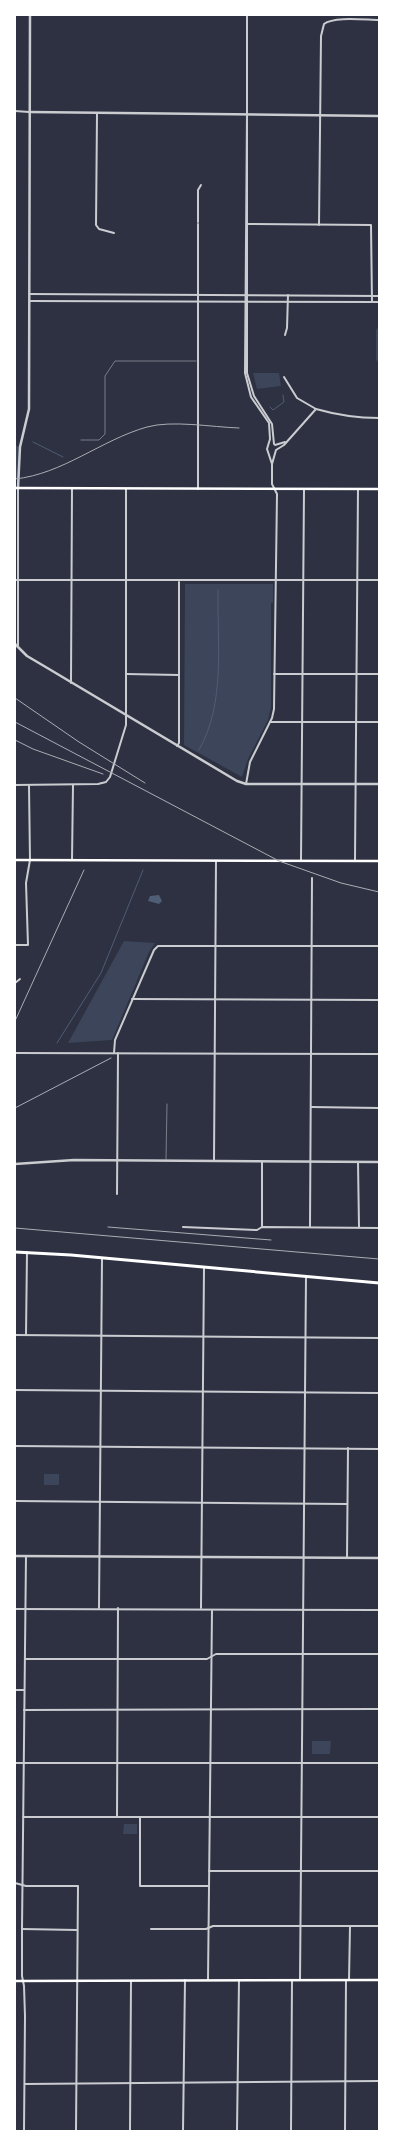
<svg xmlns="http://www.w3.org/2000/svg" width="394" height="2146" font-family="Mulish,sans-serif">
<rect width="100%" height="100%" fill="#2d3142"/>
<g fill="#3c4559">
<polygon points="379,326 379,363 376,360 376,330"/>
<polygon points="253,373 279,373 281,386 257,389"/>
<polygon points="15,445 20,447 18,479 15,479"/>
<polygon points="185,584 273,584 273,603 271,603 271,707 268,720 248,759 242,777 184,745"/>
<polygon points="124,941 155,943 149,952 112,1040 68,1043"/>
<rect x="44" y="1474" width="15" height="11"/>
<polygon points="312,1741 331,1741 330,1754 312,1754"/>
<polygon points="124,1824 137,1824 137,1834 123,1834"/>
</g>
<polygon fill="#4f5d75" points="159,895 162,901 159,904 148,901 150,896"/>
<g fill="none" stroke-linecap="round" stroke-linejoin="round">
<g stroke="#4f5d75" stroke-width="1">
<polyline points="270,407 273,410 284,402 283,395"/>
<polyline points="33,442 63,457"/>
<path d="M199,750C226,702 217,643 218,590"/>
<polyline points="57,1043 101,973 143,870"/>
</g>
<g stroke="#caccd0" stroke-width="0.5">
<polyline points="81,440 99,440 105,434 105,376 115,361 196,361"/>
<polyline points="166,1159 167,1104"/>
</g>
<g stroke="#caccd0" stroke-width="2">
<polyline points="247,15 247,373 254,396 272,424 274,444"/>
<polyline points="15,111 29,112"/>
<polyline points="97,114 96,225 99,229 114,233"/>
<polyline points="198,222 198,190 201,185"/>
<polyline points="247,224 371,225 372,302"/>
<path d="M319,225L321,36L324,24C334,16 366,20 379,20"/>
<polyline points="29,294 379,296"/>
<polyline points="29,301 379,302"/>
<polyline points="285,335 287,328 288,295"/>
<polyline points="284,377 297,398 316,409"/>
<polyline points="275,445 285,442"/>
<path d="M272,464L276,450L284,445L316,409C337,415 357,418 379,418"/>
<polyline points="18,489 18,646"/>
<polyline points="198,489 198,224"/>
<polyline points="15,580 379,580"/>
<polyline points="126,674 179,675"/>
<polyline points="274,674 379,674"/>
<polyline points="71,683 72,488"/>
<polyline points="270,722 379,722"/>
<polyline points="177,746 179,743 179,582"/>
<polyline points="246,784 250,762 272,718 274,709 277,494 272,484 272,464 267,449 270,439 269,423 251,397 245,373 247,114"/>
<polyline points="15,785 98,784 106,782 110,777 126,725 126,489"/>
<polyline points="72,860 73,785"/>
<polyline points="301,860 304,490"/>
<polyline points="355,860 358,489"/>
<polyline points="15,945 28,945 26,883 30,860 29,786"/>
<polyline points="15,983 20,979"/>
<polyline points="132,999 379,1000"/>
<polyline points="15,1053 379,1054"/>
<polyline points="114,1053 115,1040 154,950 158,946 379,946"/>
<polyline points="311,1107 379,1108"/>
<polyline points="214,1161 216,861"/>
<polyline points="358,1162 359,1227"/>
<polyline points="117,1194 118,1053"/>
<polyline points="183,1227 257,1230 262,1227 379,1228"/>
<polyline points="262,1227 262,1162"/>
<polyline points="310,1227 312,878"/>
<polyline points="15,1335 379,1338"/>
<polyline points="26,1335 27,1252"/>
<polyline points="15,1390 379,1393"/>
<polyline points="15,1446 379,1449"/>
<polyline points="15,1501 347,1504"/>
<polyline points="347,1558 348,1448"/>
<polyline points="99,1608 102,1259"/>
<polyline points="201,1608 204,1268"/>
<polyline points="15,1609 379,1610"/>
<polyline points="25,1659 207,1659 216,1654 379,1654"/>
<polyline points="15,1690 24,1690"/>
<polyline points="24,1710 379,1709"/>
<polyline points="15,1763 379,1763"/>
<polyline points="23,1817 379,1817"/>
<polyline points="117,1817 118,1608"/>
<polyline points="140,1817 140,1886 209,1886"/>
<polyline points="209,1871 379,1871"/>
<polyline points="15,1883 26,1886 78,1886 76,2131"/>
<polyline points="22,1929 77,1930"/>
<polyline points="151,1929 206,1929 213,1926 379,1926"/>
<polyline points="208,1980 212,1611"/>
<polyline points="300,1980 306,1277"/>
<polyline points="349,1980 350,1926"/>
<polyline points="25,2084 379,2081"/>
<polyline points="24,2131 25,2016 24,1986 22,1976 22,1929 26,1556"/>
<polyline points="130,2131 131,1981"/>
<polyline points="183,2131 185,1980"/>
<polyline points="237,2131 239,1980"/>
<polyline points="291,2131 292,1980"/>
<polyline points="345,2131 346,1980"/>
</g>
<g stroke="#caccd0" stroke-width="2.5">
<polyline points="29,112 379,116"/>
<polyline points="18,488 20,447 29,409 30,15"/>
<polyline points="15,644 27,656 44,666 237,781 246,784 379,784"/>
<polyline points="15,1164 74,1160 379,1162"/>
<polyline points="15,1556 379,1558"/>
</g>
<g stroke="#fff" stroke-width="2.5">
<polyline points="15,488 379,489"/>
<polyline points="15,860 379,861"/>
<polyline points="15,1981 379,1980"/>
</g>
<polyline stroke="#fff" stroke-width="3" points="15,1252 71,1255 379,1283"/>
<g stroke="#abadb3" stroke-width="1">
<path d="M15,479C63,474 101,440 147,427C172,420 211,427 239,428"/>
<polyline points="15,698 79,742 145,783"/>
<polyline points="15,722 279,861 341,883 379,892"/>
<polyline points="15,740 33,749 103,774"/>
<polyline points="15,1021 84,870"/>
<polyline points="15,1108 111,1058"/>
<polyline points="108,1227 271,1240"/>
<polyline points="15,1228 379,1259"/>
</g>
</g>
<rect width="394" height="2146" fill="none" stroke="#ffffff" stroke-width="32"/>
</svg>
